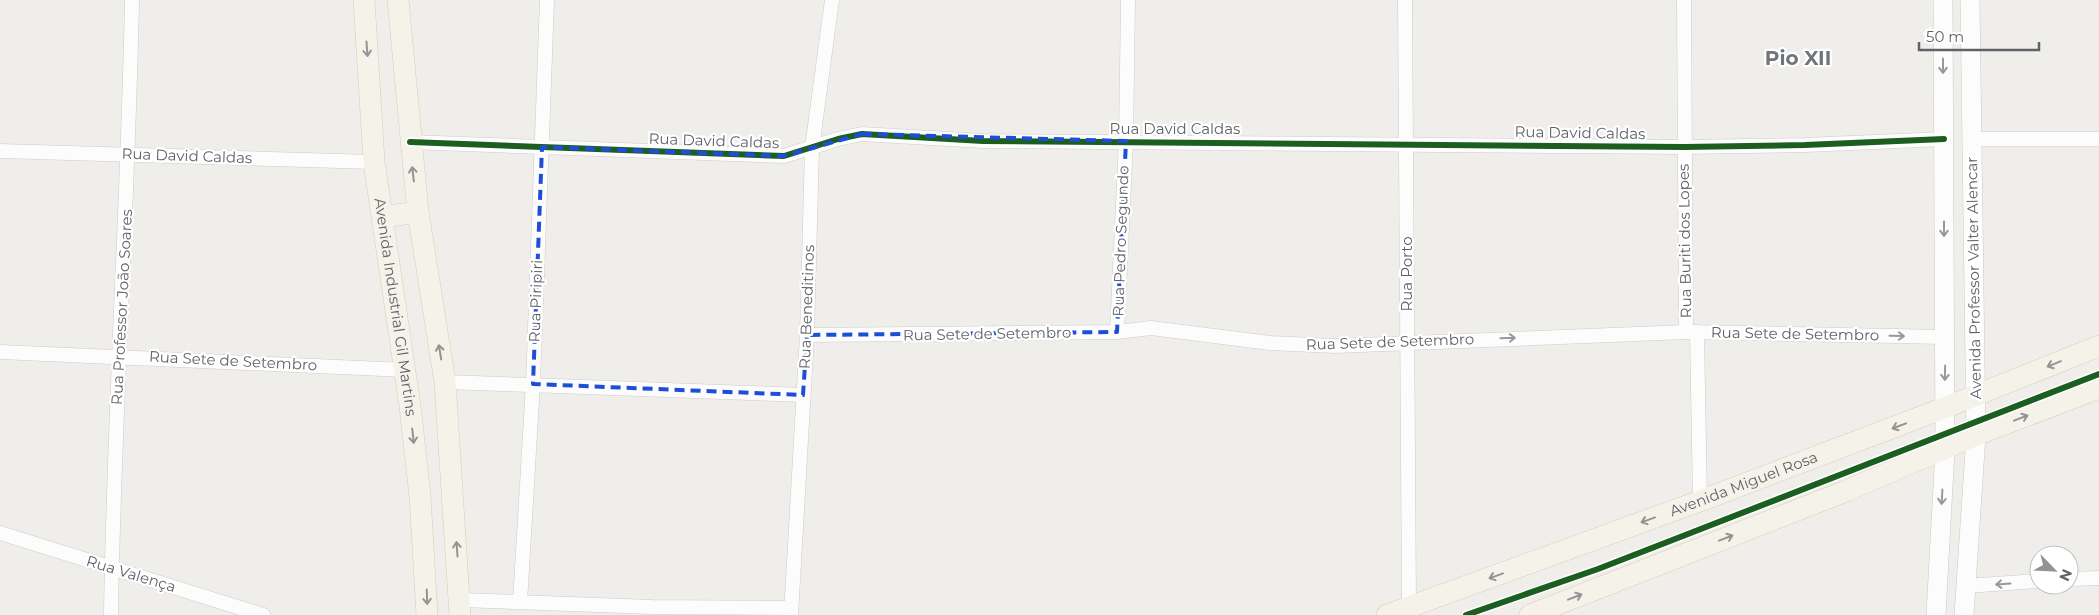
<svg xmlns="http://www.w3.org/2000/svg" width="2099" height="615" font-family="Montserrat,sans-serif">
<rect width="100%" height="100%" fill="#efeeea"/>
<g fill="none" stroke-linecap="round" stroke-linejoin="round">
<g stroke="#cbcccc" stroke-width="15">
<g id="street">
<polyline points="1405,0 1409,608"/>
<polyline points="1684,0 1686,332"/>
<polyline points="1972,139 2099,139"/>
<polyline points="410,142 784,156 838,139 862,134 983,141 1684,147 1805,145 1944,139"/>
<polyline points="0,151 374,162"/>
<polyline points="1117,332 1126,141 1128,0"/>
<polyline points="1697,332 1700,501"/>
<polyline points="807,335 1117,332 1151,328 1270,343 1335,346 1686,332 1945,337"/>
<polyline points="0,352 405,370"/>
<polyline points="445,382 803,395"/>
<polyline points="0,533 263,615"/>
<polyline points="2069,579 2099,578"/>
<polyline points="1966,586 2039,581"/>
<polyline points="461,600 652,607 791,608"/>
<polyline points="520,602 533,384 547,0"/>
<path d="M111,615C114,410 128,205 132,0"/>
<polyline points="791,615 807,335 812,148 832,0"/>
</g>
</g>
<g stroke="#cacacb" stroke-width="20">
<g id="secondary">
<polyline points="1936,615 1945,449 1943,0"/>
<polyline points="1964,615 1976,435 1970,0"/>
</g>
</g>
<g stroke="#d7ceb8" stroke-width="22">
<g id="primary">
<path id="s1" d="M364,0L374,162L410,406L420,496L427,615"/>
<polyline points="398,0 418,212 445,382 460,615"/>
<polyline points="382,217 418,212"/>
<path id="s2" d="M1387,615L1700,501L1944,408L2099,346"/>
<polyline points="1530,615 1846,491 1976,435 2099,388"/>
</g>
</g>
<use href="#street" stroke="#fdfcfc" stroke-width="14"/>
<use href="#secondary" stroke="#fdfcfc" stroke-width="19"/>
<use href="#primary" stroke="#f4f2e9" stroke-width="21"/>
<g stroke="#fff" stroke-width="9">
<g id="cycleway">
<polyline points="410,142 784,156 838,139 862,134 983,141 1684,147 1805,145 1944,139"/>
<polyline points="1466,615 1598,569 2099,374"/>
</g>
</g>
<use href="#cycleway" stroke="#1b5e20" stroke-width="6"/>
</g>
<defs><path id="oneway-shaft" d="M-6 0H5M1.5-3L5.5 0L1.5 3" fill="none" stroke-width="1.6" stroke-linecap="round" stroke-linejoin="round" transform="scale(1.25)"/></defs>
<g stroke="#939595">
<use href="#oneway-shaft" transform="translate(367 49) rotate(86)"/>
<use href="#oneway-shaft" transform="translate(413 174) rotate(-97)"/>
<use href="#oneway-shaft" transform="translate(440 352) rotate(-99)"/>
<use href="#oneway-shaft" transform="translate(2054 364) rotate(158)"/>
<use href="#oneway-shaft" transform="translate(2021 418) rotate(-21)"/>
<use href="#oneway-shaft" transform="translate(1899 426) rotate(159)"/>
<use href="#oneway-shaft" transform="translate(413 436) rotate(84)"/>
<use href="#oneway-shaft" transform="translate(1648 520) rotate(160)"/>
<use href="#oneway-shaft" transform="translate(1726 538) rotate(-21)"/>
<use href="#oneway-shaft" transform="translate(457 549) rotate(-94)"/>
<use href="#oneway-shaft" transform="translate(1496 576) rotate(160)"/>
<use href="#oneway-shaft" transform="translate(427 597) rotate(88)"/>
<use href="#oneway-shaft" transform="translate(1575 597) rotate(-21)"/>
</g>
<g stroke="#96999c">
<use href="#oneway-shaft" transform="translate(1943 66) rotate(90)"/>
<use href="#oneway-shaft" transform="translate(1944 229) rotate(90)"/>
<use href="#oneway-shaft" transform="translate(1897 336) rotate(1)"/>
<use href="#oneway-shaft" transform="translate(1508 338) rotate(-2)"/>
<use href="#oneway-shaft" transform="translate(1945 373) rotate(91)"/>
<use href="#oneway-shaft" transform="translate(1942 497) rotate(93)"/>
<use href="#oneway-shaft" transform="translate(2003 584) rotate(176)"/>
</g>
<path fill="none" stroke="#1d4ed8" stroke-width="4" stroke-dasharray="10 6" stroke-linejoin="round" d="M862,134L1126,141L1117,332L807,335L803,395L533,384L542,147L784,156Z"/>
<g text-anchor="middle" stroke-width="4.5" stroke-linejoin="round" paint-order="stroke">
<g font-size="15" fill="#5f6368" stroke="#fff">
<text x="1175" y="134">Rua David Caldas</text>
<text transform="translate(1580 133) rotate(1)" y="5">Rua David Caldas</text>
<text transform="translate(714 141) rotate(2)" y="5">Rua David Caldas</text>
<text transform="translate(187 156) rotate(2)" y="5">Rua David Caldas</text>
<text transform="translate(1121 241) rotate(-88)" y="5">Rua Pedro Segundo</text>
<text transform="translate(1685 241) rotate(-91)" y="5">Rua Buriti dos Lopes</text>
<text transform="translate(1407 274) rotate(-90)" y="5">Rua Porto</text>
<text transform="translate(1974 278) rotate(-91)" y="5">Avenida Professor Valter Alencar</text>
<text transform="translate(536 301) rotate(-88)" y="5">Rua Piripiri</text>
<text transform="translate(122 307) rotate(-87)" y="5">Rua Professor João Soares</text>
<text transform="translate(807 307) rotate(-88)" y="5">Rua Beneditinos</text>
<text dy="5" stroke="none"><textPath href="#s1" startOffset="309">Avenida Industrial Gil Martins</textPath></text>
<text transform="translate(987 334) rotate(-1)" y="5">Rua Sete de Setembro</text>
<text transform="translate(1795 334) rotate(1)" y="5">Rua Sete de Setembro</text>
<text transform="translate(1390 342) rotate(-2)" y="5">Rua Sete de Setembro</text>
<text transform="translate(233 361) rotate(3)" y="5">Rua Sete de Setembro</text>
<text dy="5" stroke="none"><textPath href="#s2" startOffset="380">Avenida Miguel Rosa</textPath></text>
<text transform="translate(131 574) rotate(17)" y="5">Rua Valença</text>
</g>
<g font-size="20" font-weight="bold" fill="#70757a" stroke="#fff">
<text x="1798" y="65">Pio XII</text>
</g>
</g>
<g transform="translate(2054 570) rotate(114)"><circle r="24" fill="#ffffff" stroke="#bfc1c3"/>
<path d="M0-4L9 19L0 12L-9 19Z" fill="#919496"/>
<text y="-8" font-size="14" font-weight="bold" text-anchor="middle" fill="#5f6368">N</text>
</g>
<path d="M1919 42v8h120v-8" fill="none" stroke="#5f6368" stroke-width="2.5"/>
<text x="1926" y="42" font-size="15" fill="#5f6368" stroke="#ffffff" stroke-width="4" paint-order="stroke">50 m</text>
</svg>
